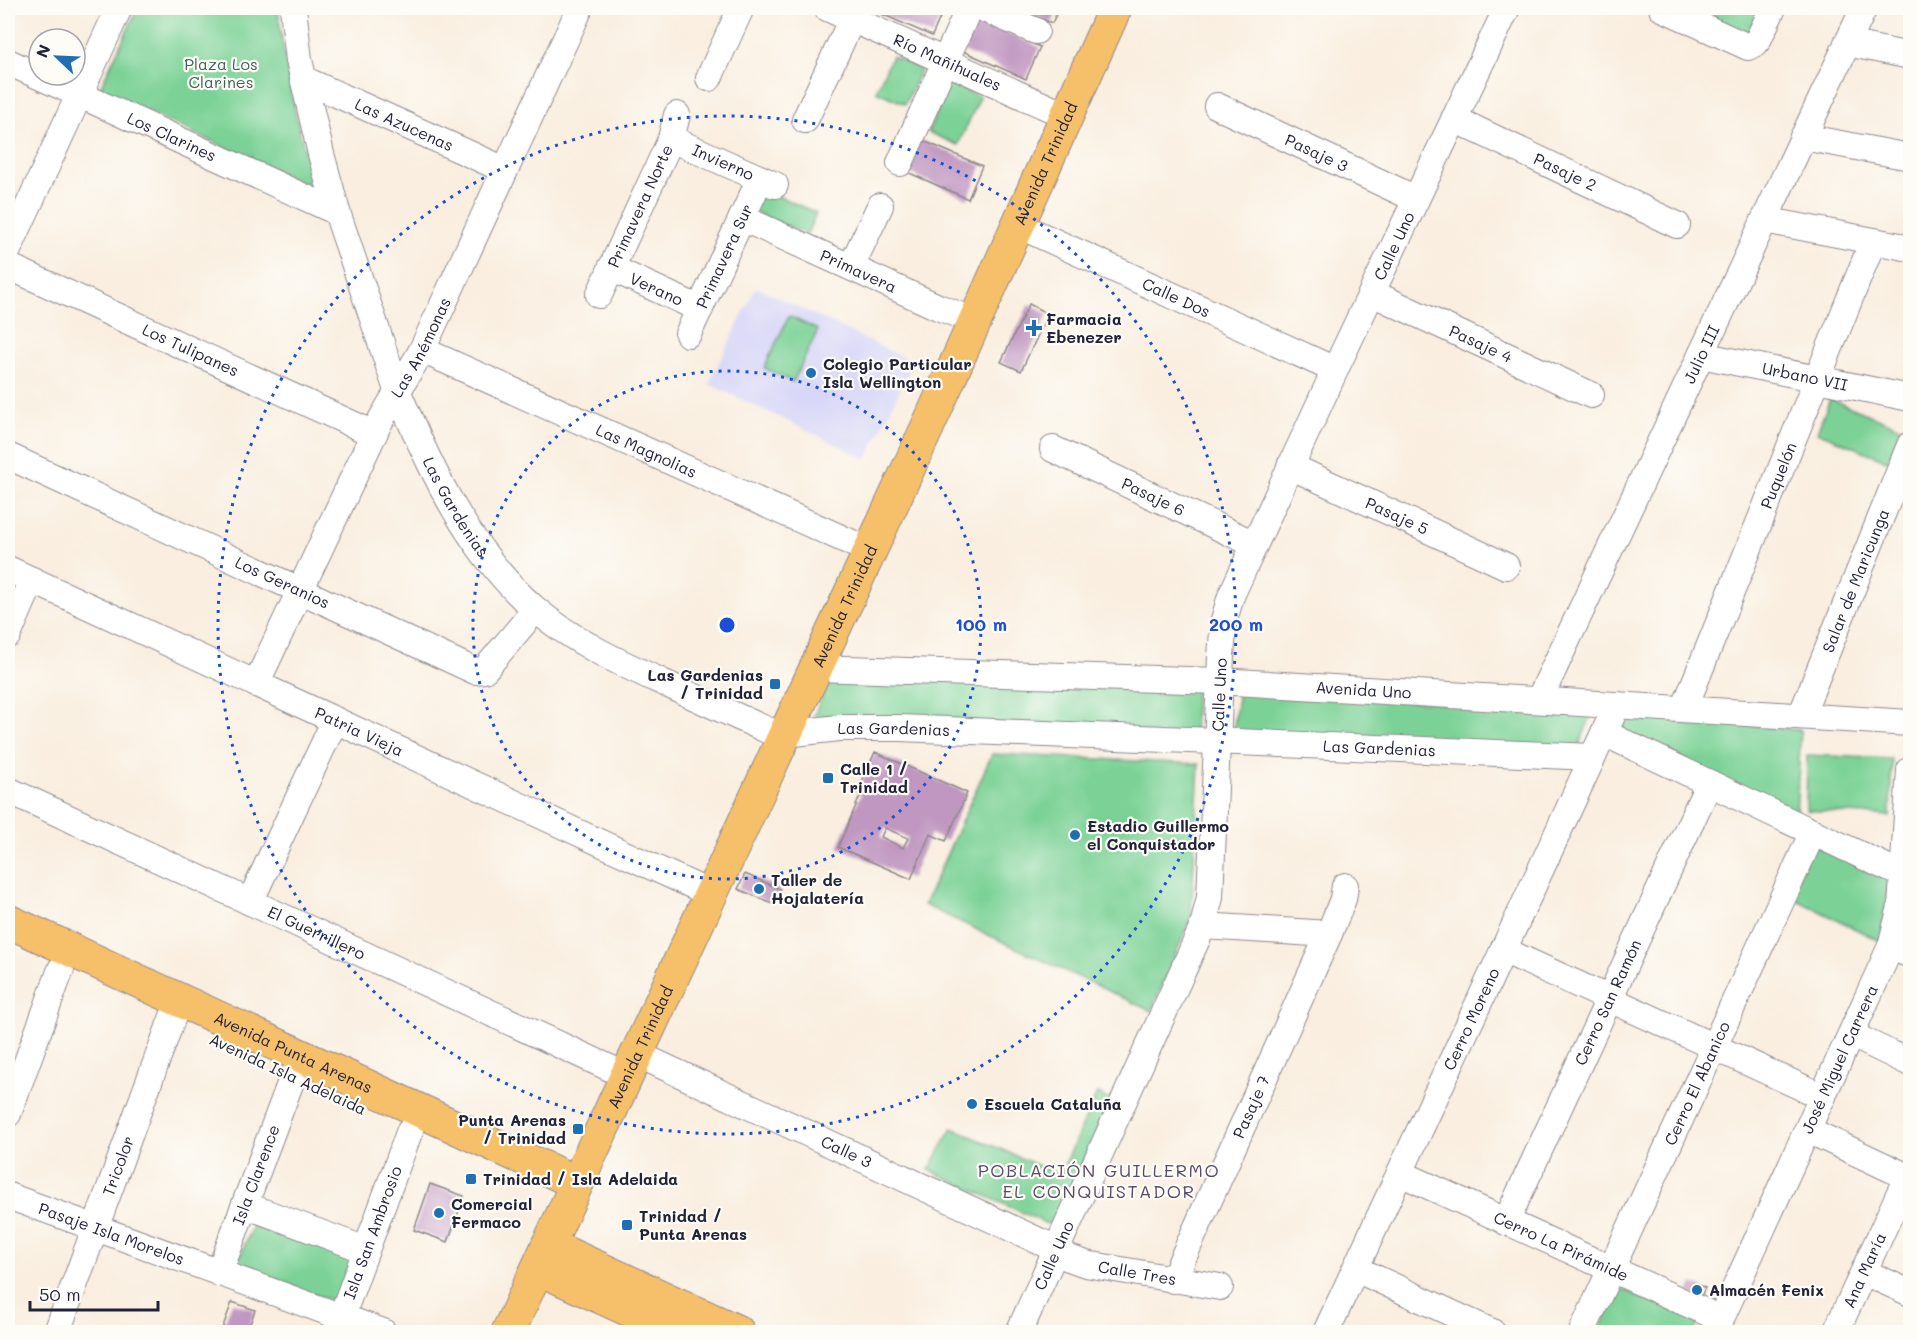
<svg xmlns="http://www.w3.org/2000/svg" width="1918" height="1340" font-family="Mali,sans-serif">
<rect width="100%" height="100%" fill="#fdfcf7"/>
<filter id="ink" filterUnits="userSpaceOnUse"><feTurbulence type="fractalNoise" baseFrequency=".0167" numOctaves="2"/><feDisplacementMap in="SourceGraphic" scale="12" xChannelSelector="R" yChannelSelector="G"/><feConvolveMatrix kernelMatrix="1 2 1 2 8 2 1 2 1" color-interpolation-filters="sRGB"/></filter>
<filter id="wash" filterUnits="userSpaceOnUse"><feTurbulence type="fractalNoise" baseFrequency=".008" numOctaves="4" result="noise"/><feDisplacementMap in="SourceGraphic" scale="24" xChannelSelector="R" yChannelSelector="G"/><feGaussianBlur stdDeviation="1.35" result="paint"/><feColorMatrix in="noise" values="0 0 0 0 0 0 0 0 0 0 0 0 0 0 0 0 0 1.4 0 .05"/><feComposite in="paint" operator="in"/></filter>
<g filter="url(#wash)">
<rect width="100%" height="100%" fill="#f9eedf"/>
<polygon fill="#d8d7f8" points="756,287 913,362 867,459 709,384"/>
<g fill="#7cd296" stroke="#4f7a68" stroke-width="1.5">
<path d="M138,8H278C284,65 296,120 311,176L308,183L301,182L99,90Z"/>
<polygon points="1670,8 1760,8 1745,41"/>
<polygon points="892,56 921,69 905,104 876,91"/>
<polygon points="950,83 980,97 958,145 928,132"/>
<polygon points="760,188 816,213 807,234 750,210"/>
<polygon points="789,316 818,330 793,382 764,368"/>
<polygon points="1830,399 1902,428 1888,461 1817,432"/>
<polygon points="831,677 1196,687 1194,735 814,715"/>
<polygon points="1239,689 1592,713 1577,751 1233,734"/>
<polygon points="1628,714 1801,730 1796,814 1621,733"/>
<polygon points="992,754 1199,764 1191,918 1151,1011 924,905"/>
<polygon points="1807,755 1892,759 1890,816 1806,810"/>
<polygon points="1813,845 1890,877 1880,941 1789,896"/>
<polygon points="1097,1093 1112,1102 1056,1219 1047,1224 929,1170 952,1128 1060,1175"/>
<polygon points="254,1222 354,1260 337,1303 237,1265"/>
<polygon points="1619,1288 1699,1321 1694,1332 1598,1332"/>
</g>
<g id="blocks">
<g fill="#c097c1" fill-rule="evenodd">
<polygon points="868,8 944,8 932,36"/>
<polygon points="1015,8 1059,8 1052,23"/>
<polygon points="977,19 1040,47 1026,79 963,51"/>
<polygon points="919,139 982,166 968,199 905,171"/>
<polygon points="1029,304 1048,314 1021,371 1001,362"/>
<path d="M875,752L967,793L946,841L930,834L911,879L838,847L861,794L857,793ZM885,828L908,838L903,848L881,837Z"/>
<polygon points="745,874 780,889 774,904 738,889"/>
<polygon points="430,1184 464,1196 448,1242 414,1230"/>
<polygon points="1693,1283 1705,1288 1700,1298 1689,1293"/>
<polygon points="232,1302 255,1310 247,1332 221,1332"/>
</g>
</g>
</g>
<g filter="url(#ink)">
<use href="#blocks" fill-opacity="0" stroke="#8e888d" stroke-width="1.5"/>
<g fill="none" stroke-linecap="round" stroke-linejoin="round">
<g stroke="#8e888d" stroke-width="28">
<g id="minor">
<path id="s1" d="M293,8L299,60L321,154L337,212L397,390C430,468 469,552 534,608C571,640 616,661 660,681C695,697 731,714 767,730L785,734L839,728H900L1593,757"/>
<path id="s2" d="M827,8L1067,116"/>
<polyline points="982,8 1036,31"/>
<polyline points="1662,8 1748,47 1755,44 1758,40 1773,8"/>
<polyline points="1847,43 1910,56"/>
<path id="s3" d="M8,62L337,212"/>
<polyline points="709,78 741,8"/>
<path id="s4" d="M303,79L505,170"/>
<path id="s5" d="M1217,106L1416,199"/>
<path id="s6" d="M1454,119L1677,225"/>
<polyline points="805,120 857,8"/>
<polyline points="1803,137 1910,157"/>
<path id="s7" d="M671,139L775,185"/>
<polyline points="900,163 969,8"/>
<path id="s8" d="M742,218L938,307L975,321"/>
<polyline points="1764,220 1910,248"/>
<path id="s9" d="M1018,225L1335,370"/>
<polyline points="8,250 119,8"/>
<path id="s10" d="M8,266L374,434"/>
<polyline points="851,267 880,206"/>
<path id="s11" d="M611,268L700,309"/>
<path id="s12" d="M1372,293L1591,395"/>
<path id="s13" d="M599,295L671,139L677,115"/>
<path id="s14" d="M688,334L760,179"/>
<path id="s15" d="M422,350L870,551"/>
<path id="s16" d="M1701,355L1910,398"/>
<path id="s17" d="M1053,449L1254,544"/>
<path id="s18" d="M8,456L475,671L484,670L487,667L535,610"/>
<path id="s19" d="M1290,466L1506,566"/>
<path id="s20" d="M8,569L711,894"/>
<polyline points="8,635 32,580"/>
<path id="s21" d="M815,668L1219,681L1910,723"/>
<path id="s22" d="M256,684L379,423L422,350L580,8"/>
<path id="s23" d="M1539,700L1864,8"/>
<path id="s24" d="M1684,709L1873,241"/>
<path id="s25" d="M1801,716L1910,445"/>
<polyline points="1604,733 1888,868 1910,875"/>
<path id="s26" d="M8,790L627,1076"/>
<polyline points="250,902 335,720"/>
<polyline points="1203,926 1329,934"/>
<polyline points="1891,946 1910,955"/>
<polyline points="1503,950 1823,1097"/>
<polyline points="1852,1035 1910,1063"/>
<path id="s27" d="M637,1054L1041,1242L1057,1249L1069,1258L1086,1264L1220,1287"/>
<polyline points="8,1114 61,969"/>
<polyline points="1808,1130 1910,1178"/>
<path id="s28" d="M1400,1173L1721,1319"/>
<path id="s29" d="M8,1196L383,1332"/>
<polyline points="245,1205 366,1250"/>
<path id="s30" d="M1506,1222L1709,783"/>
<polyline points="1356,1269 1492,1332"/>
<polyline points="1864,1272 1910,1293"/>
<path id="s31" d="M219,1273L293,1076"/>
<path id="s32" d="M1173,1280L1329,934L1343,899L1345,886"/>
<path id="s33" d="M57,1332L179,1000"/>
<path id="s34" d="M336,1332L410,1130"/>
<path id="s35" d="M1019,1332L1203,926L1210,897L1221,656L1224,620L1231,596L1335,370L1507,8"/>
<path id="s36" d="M1326,1332L1617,705"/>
<path id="s37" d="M1582,1332L1813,832"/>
<path id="s38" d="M1715,1332L1891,946L1901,907L1910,770"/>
<path id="s39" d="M1836,1332L1907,1177"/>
</g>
</g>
<g stroke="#8e888d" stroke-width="35">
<g id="major">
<path id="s40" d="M8,921L577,1183"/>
<polyline points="548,1245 738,1332"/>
<polyline points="538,1268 677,1332"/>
<path id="s41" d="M508,1332L928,426L1115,8"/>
</g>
</g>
<use href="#minor" stroke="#fff" stroke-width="26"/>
<use href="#major" stroke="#f6c06b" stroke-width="33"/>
</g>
</g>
<g fill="none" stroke="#1d4ed8" stroke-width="3" stroke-dasharray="3 6">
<circle cx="727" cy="625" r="254"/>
<circle cx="727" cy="625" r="509"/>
</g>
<g fill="#1f6fb2" stroke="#fdfcf7" stroke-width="2">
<path d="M1031 319h6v6h6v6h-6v6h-6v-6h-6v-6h6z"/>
<circle cx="811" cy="373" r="6"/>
<rect x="769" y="678" width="12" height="12" rx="3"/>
<rect x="822" y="772" width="12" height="12" rx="3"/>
<circle cx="1075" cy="835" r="6"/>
<circle cx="759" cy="889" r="6"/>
<circle cx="972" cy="1104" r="6"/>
<rect x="572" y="1123" width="12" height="12" rx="3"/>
<rect x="465" y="1173" width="12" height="12" rx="3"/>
<circle cx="439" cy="1213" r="6"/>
<rect x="621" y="1219" width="12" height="12" rx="3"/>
<circle cx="1697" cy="1290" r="6"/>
</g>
<g text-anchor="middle" stroke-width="4.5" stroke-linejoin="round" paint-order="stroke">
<g font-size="16" fill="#22223b" stroke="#fdfcf7">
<text dy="6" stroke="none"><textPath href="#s2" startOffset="132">Río Mañihuales</textPath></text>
<text dy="6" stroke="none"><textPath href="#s4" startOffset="111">Las Azucenas</textPath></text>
<text dy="6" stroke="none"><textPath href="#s3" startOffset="180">Los Clarines</textPath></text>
<text dy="6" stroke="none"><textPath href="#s5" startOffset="110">Pasaje 3</textPath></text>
<text dy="6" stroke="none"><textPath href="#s7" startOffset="57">Invierno</textPath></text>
<text dy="6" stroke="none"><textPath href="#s41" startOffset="1286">Avenida Trinidad</textPath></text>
<text dy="6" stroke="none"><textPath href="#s6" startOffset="123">Pasaje 2</textPath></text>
<text dy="6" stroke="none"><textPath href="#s13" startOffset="98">Primavera Norte</textPath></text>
<text dy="6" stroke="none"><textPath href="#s35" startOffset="1164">Calle Uno</textPath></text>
<text dy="6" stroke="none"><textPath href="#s14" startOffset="86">Primavera Sur</textPath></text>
<text dy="6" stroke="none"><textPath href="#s8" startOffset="128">Primavera</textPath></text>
<text dy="6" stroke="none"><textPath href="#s11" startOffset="50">Verano</textPath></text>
<text dy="6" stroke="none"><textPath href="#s9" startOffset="174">Calle Dos</textPath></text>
<text dy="6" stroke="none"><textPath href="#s12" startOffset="120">Pasaje 4</textPath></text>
<text dy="6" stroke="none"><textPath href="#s22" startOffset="375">Las Anémonas</textPath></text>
<text dy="6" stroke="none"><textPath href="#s10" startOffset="201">Los Tulipanes</textPath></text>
<text dy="6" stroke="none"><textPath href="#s23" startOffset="382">Julio III</textPath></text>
<text dy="6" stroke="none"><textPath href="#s16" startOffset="106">Urbano VII</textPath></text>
<text dy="6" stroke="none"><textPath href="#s15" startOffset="246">Las Magnolias</textPath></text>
<text dy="6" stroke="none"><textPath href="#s24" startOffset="252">Puquelón</textPath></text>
<text dy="6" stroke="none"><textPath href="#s17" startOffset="111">Pasaje 6</textPath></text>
<text dy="6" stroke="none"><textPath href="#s1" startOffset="528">Las Gardenias</textPath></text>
<text dy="6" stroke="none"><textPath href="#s19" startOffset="118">Pasaje 5</textPath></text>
<text dy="6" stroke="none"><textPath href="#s25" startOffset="146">Salar de Maricunga</textPath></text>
<text dy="6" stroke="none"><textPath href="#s18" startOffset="302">Los Geranios</textPath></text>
<text dy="6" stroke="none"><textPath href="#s41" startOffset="800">Avenida Trinidad</textPath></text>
<text dy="6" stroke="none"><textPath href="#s21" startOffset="549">Avenida Uno</textPath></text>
<text dy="6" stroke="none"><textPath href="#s35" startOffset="678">Calle Uno</textPath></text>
<text dy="6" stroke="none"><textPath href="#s1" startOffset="1048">Las Gardenias</textPath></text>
<text dy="6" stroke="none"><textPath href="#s20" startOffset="387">Patria Vieja</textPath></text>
<text dy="6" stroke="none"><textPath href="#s1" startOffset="1534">Las Gardenias</textPath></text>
<text dy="6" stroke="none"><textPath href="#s26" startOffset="340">El Guerrillero</textPath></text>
<text dy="6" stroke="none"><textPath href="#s30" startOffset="242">Cerro San Ramón</textPath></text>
<text dy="6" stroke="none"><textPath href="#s36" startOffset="345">Cerro Moreno</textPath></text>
<text dy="6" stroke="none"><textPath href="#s41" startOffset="314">Avenida Trinidad</textPath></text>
<text dy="6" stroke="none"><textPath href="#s40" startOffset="314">Avenida Punta Arenas</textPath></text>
<text dy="6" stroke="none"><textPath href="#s38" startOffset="300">José Miguel Carrera</textPath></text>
<text transform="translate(288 1074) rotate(25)" y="6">Avenida Isla Adelaida</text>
<text dy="6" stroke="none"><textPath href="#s37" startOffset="274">Cerro El Abanico</textPath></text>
<text dy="6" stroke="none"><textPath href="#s32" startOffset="190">Pasaje 7</textPath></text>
<text dy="6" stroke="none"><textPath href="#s27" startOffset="231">Calle 3</textPath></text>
<text dy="6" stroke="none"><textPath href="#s33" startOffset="177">Tricolor</textPath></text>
<text dy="6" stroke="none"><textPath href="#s31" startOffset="105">Isla Clarence</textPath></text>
<text dy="6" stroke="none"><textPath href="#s34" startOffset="106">Isla San Ambrosio</textPath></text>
<text dy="6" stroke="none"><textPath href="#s29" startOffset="110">Pasaje Isla Morelos</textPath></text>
<text dy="6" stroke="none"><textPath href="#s28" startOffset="177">Cerro La Pirámide</textPath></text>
<text dy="6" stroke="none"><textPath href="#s35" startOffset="84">Calle Uno</textPath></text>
<text dy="6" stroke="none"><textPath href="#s39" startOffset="68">Ana María</textPath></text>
<text dy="6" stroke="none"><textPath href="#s27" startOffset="548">Calle Tres</textPath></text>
</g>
<g font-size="16" fill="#42605b" stroke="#fdfcf7">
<text x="221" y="70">Plaza Los<tspan x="221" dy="18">Clarines</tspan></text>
</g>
<g font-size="16" font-weight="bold" fill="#22223b" stroke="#fdfcf7" text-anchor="start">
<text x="1046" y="325">Farmacia<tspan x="1046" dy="18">Ebenezer</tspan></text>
<text x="823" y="370">Colegio Particular<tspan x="823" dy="18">Isla Wellington</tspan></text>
<text x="763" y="681" text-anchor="end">Las Gardenias<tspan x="763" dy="18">/ Trinidad</tspan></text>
<text x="840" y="775">Calle 1 /<tspan x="840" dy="18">Trinidad</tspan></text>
<text x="1087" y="832">Estadio Guillermo<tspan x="1087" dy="18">el Conquistador</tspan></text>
<text x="771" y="886">Taller de<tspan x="771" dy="18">Hojalatería</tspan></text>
<text x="984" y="1110">Escuela Cataluña</text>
<text x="566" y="1126" text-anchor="end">Punta Arenas<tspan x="566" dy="18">/ Trinidad</tspan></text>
<text x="483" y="1185">Trinidad / Isla Adelaida</text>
<text x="451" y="1210">Comercial<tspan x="451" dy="18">Fermaco</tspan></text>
<text x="639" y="1222">Trinidad /<tspan x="639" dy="18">Punta Arenas</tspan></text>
<text x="1709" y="1296">Almacén Fenix</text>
</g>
<g font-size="18" letter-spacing="1.5" fill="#594b6a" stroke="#fdfcf7">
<text x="1099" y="1177">POBLACIÓN GUILLERMO<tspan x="1099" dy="21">EL CONQUISTADOR</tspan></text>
</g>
</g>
<circle cx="727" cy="625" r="9" fill="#1d4ed8" stroke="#fdfcf7" stroke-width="3"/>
<g font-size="18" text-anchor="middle" font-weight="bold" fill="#1d4ed8" stroke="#fdfcf7" stroke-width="4.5" stroke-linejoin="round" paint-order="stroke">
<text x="981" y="631">100 m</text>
<text x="1236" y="631">200 m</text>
</g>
<rect width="1918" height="1340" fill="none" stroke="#fdfcf7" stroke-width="30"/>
<g transform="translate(57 57) rotate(293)"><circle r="28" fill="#fdfcf7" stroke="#a5a5ac" stroke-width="1.5"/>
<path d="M0-4.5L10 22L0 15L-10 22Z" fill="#1f6fb2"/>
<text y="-9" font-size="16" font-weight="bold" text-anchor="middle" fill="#22223b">N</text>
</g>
<path d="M30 1301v9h128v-9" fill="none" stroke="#22223b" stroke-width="3"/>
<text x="39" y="1301" font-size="18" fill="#22223b" stroke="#fdfcf7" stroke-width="4.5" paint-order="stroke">50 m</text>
</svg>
